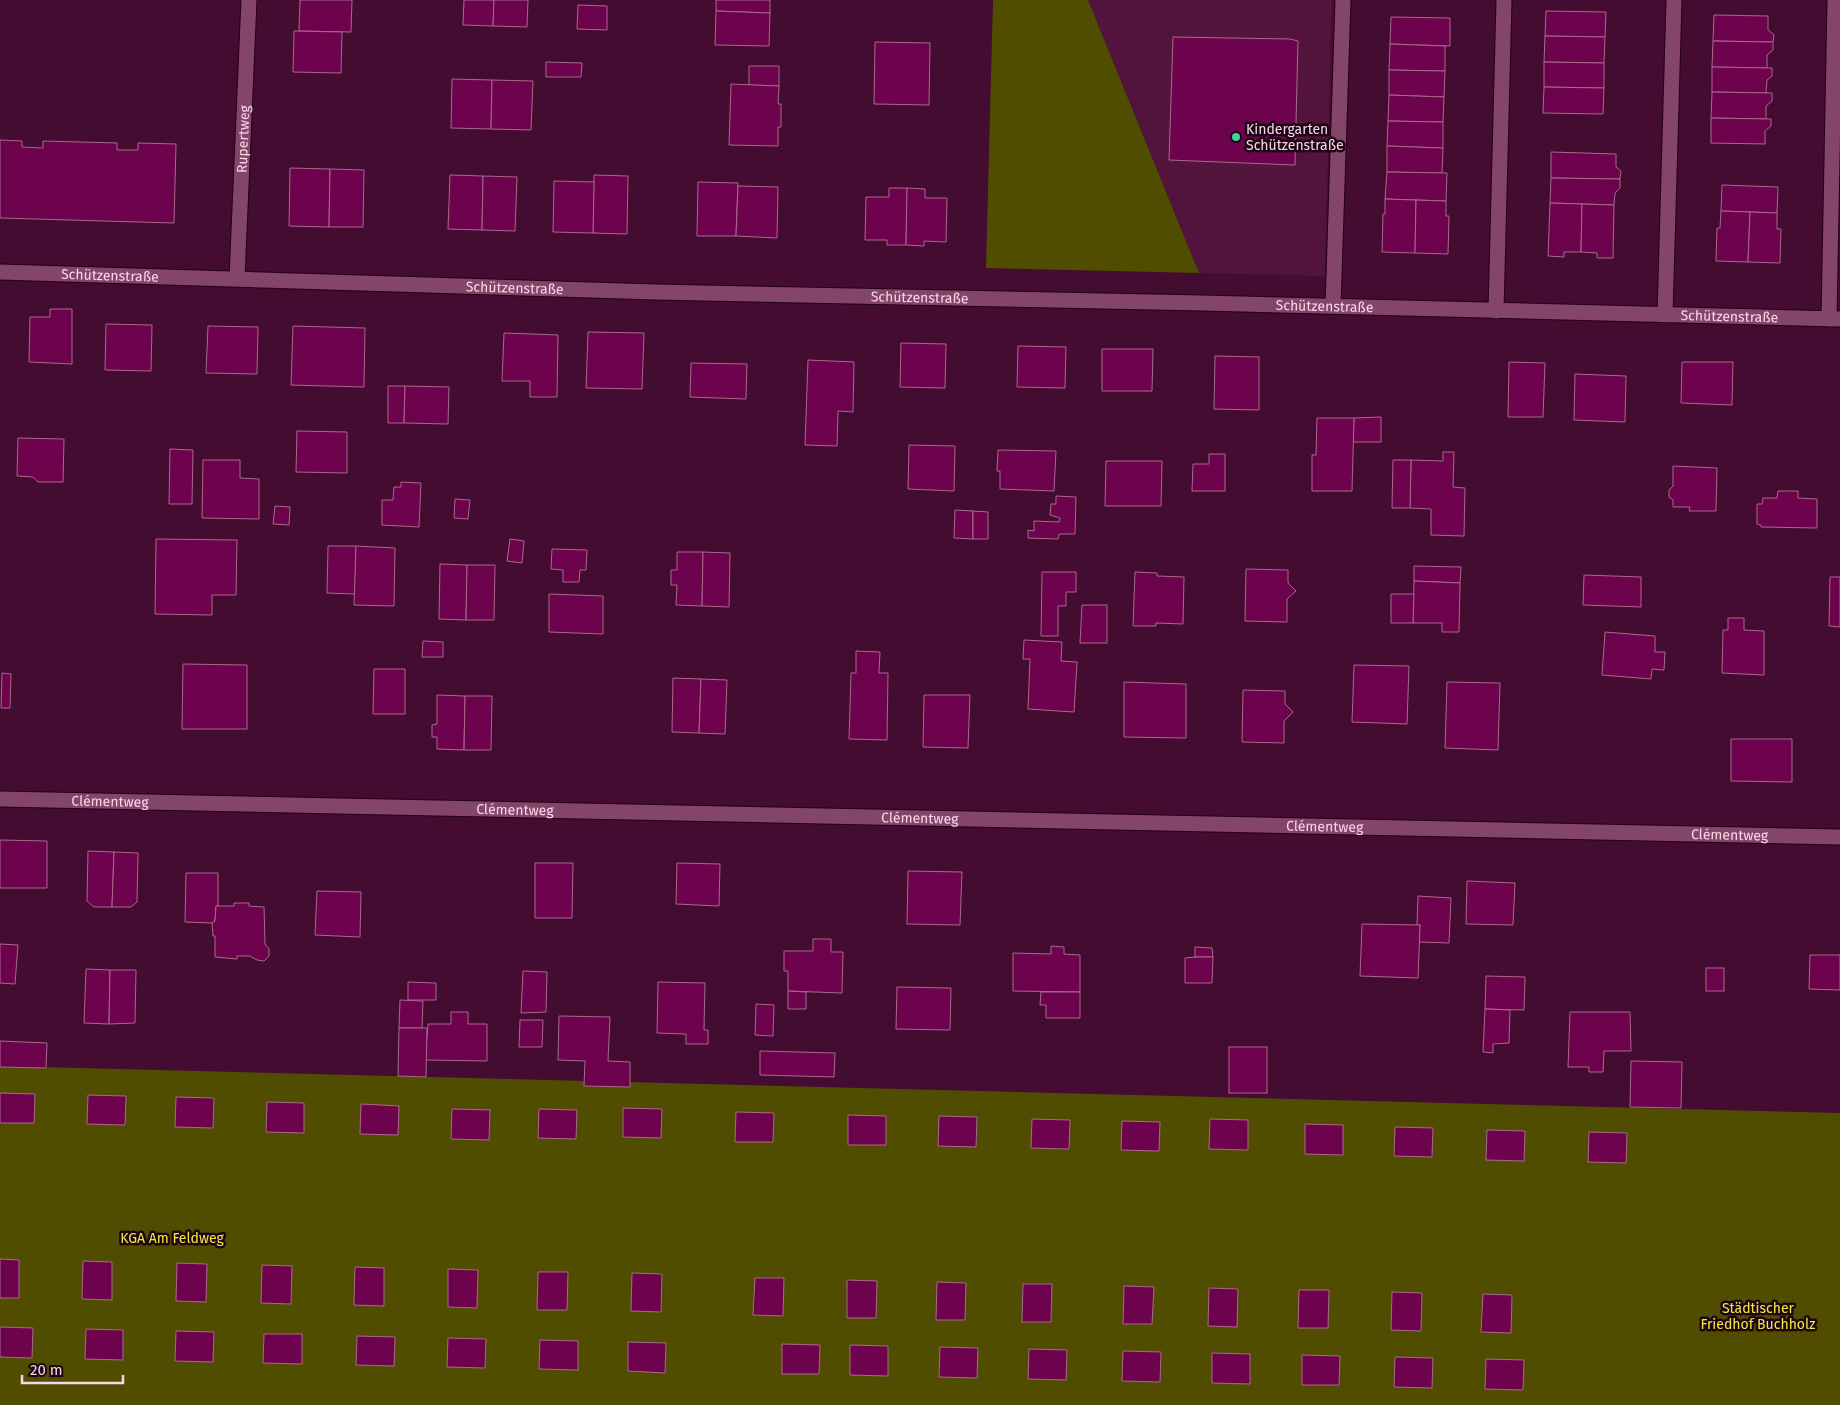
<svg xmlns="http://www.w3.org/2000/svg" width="1840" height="1405" font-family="'Fira Sans',sans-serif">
<rect width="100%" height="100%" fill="#440c30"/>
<polygon fill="#52133c" points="1088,0 1332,0 1325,276 1199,273"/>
<g fill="#514d00">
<polygon points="993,0 1088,0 1199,273 986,268"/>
<polygon points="0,1066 1840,1113 1840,1405 0,1405"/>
</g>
<g fill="#6d034c" stroke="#a9698c">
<polygon points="300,0 352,0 351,32 299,31"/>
<polygon points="464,0 494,0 493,26 463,25"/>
<polygon points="494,0 528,0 527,27 493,26"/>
<polygon points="716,0 770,0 770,13 716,11"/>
<polygon points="578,5 607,6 607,30 577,29"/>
<polygon points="716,11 770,13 769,46 715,45"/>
<polygon points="1546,11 1606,12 1605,37 1545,36"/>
<polygon points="1714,15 1768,16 1768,30 1774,35 1773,42 1713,41"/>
<polygon points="1391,17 1450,18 1450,46 1390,44"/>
<polygon points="294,31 342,32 341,73 293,72"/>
<polygon points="1545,36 1605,37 1604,63 1544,62"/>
<polygon points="1173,37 1290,39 1298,41 1295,165 1169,160"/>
<polygon points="1713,41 1773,42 1773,50 1767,55 1767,68 1712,67"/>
<polygon points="875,42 930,43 929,105 874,104"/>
<polygon points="1390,44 1445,46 1445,71 1389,70"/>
<polygon points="546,62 582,63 581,77 546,77"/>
<polygon points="1544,62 1604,63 1604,88 1544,87"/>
<polygon points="749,66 779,66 779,86 749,85"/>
<polygon points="1712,67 1772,68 1772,76 1767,80 1766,93 1712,92"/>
<polygon points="1389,70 1445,71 1444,97 1389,95"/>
<polygon points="452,79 492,80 491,129 451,128"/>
<polygon points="492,80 533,81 531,130 491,129"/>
<polygon points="731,84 779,86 778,104 781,104 781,127 778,127 778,146 729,145"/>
<polygon points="1544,87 1604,88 1603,114 1543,113"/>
<polygon points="1712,92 1772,93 1772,101 1766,106 1766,119 1711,118"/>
<polygon points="1389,95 1444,97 1443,122 1388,121"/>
<polygon points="1711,118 1771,119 1771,126 1765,131 1765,144 1711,143"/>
<polygon points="1388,121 1443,122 1443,148 1387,146"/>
<polygon points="0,140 22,141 22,147 43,148 43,141 117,143 117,150 138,150 138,143 176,144 174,223 0,218"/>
<polygon points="1387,146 1443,148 1442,173 1387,172"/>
<polygon points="1551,152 1616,154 1616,167 1621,171 1620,179 1551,178"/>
<polygon points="290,168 330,169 329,227 289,226"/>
<polygon points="330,169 364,170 363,227 329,227"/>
<polygon points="1387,172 1447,173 1446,201 1385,199"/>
<polygon points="450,175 483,176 482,230 448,229"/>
<polygon points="594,175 628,176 627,234 593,233"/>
<polygon points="483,176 517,177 515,231 482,230"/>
<polygon points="1551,178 1620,179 1620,188 1615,193 1614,205 1550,203"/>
<polygon points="554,181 594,182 593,233 553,232"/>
<polygon points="698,182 738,183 736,236 697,236"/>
<polygon points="1722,185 1778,187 1777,213 1721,211"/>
<polygon points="738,186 778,187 777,238 736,236"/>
<polygon points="889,188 907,188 906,245 887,245 887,240 865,240 866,197 889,197"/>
<polygon points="907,188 925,189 925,198 947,198 946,242 924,241 924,246 906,245"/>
<polygon points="1385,199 1416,200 1415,253 1382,252 1383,214 1385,214"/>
<polygon points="1416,200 1446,201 1446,216 1449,216 1448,254 1415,253"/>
<polygon points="1550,203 1582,204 1581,252 1564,252 1564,257 1548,256"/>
<polygon points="1582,204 1614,205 1613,258 1597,258 1597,253 1581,252"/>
<polygon points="1721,211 1750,212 1748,262 1716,261 1717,228 1720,228"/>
<polygon points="1750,212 1777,213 1777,229 1781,229 1780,263 1748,262"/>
<polygon points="50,309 72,309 72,364 29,362 30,317 50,317"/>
<polygon points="106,324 152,325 151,371 105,370"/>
<polygon points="208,326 258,327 257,374 206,373"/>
<polygon points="293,326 365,328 364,387 291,385"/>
<polygon points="588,332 644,333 642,389 586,388"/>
<polygon points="504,333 558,335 557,397 530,397 530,381 502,381"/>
<polygon points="901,343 946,344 945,388 900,387"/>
<polygon points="1018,346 1066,347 1065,388 1017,387"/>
<polygon points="1102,349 1153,349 1152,391 1102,391"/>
<polygon points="1215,356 1259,357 1259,410 1214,409"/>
<polygon points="808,360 854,362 853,412 838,411 837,446 805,445"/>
<polygon points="1509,362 1545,363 1543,417 1508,417"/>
<polygon points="1682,362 1733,362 1732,405 1681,403"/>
<polygon points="691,363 747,364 746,399 690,397"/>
<polygon points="1575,374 1626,376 1625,422 1574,420"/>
<polygon points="388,386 405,386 404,423 388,423"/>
<polygon points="405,386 449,387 448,424 404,423"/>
<polygon points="1381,417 1381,442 1353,442 1354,418"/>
<polygon points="1317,418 1354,418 1352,491 1312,491 1312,455 1316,455"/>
<polygon points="297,431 347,432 347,473 296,472"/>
<polygon points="18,438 64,439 63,482 38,482 33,477 17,476"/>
<polygon points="909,445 955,446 954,491 908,489"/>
<polygon points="170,449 193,450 192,504 169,504"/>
<polygon points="998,450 1056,451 1054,491 1000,489 1000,471 997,471"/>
<polygon points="1443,452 1454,452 1453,487 1465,488 1464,536 1431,535 1431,509 1410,508 1411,460 1443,461"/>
<polygon points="1209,454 1225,454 1225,491 1192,491 1193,464 1209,464"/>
<polygon points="203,460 240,460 240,478 259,479 259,519 202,518"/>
<polygon points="1393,460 1411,460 1410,508 1392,508"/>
<polygon points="1106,461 1162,461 1161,506 1105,506"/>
<polygon points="1673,466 1717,468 1716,511 1689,511 1690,507 1673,507 1673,500 1669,497 1669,490 1673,486"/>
<polygon points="401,482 421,483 419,527 382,525 382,500 393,500 394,487 401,487"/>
<polygon points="1778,491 1798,491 1798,498 1817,499 1817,528 1761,527 1761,525 1757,524 1757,504 1762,504 1763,498 1777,498"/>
<polygon points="1056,496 1076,497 1075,534 1059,534 1058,539 1028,538 1028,530 1034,531 1034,521 1059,522 1060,518 1050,515 1051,504 1056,504"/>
<polygon points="455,499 470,500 468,519 454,518"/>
<polygon points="275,506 290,507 289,525 273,524"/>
<polygon points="955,510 973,511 973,539 954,538"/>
<polygon points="973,511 988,512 988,539 973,539"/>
<polygon points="156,539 237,540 236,595 212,595 212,615 155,614"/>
<polygon points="510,539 524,541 522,563 507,561"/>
<polygon points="328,546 356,546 355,594 327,593"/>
<polygon points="356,546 395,548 394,606 354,605"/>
<polygon points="552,549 587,550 586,570 580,570 579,582 563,582 563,570 551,569"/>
<polygon points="677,552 703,552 702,606 676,605 677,585 671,585 671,570 677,570"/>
<polygon points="703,552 730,553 729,607 702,606"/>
<polygon points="440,564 467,565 466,620 439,619"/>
<polygon points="467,565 495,565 494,620 466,620"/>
<polygon points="1414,566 1461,567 1460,583 1414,581"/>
<polygon points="1246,569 1288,570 1288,583 1296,591 1287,599 1287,622 1245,621"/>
<polygon points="1042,572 1076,572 1076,592 1066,592 1066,606 1058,606 1058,636 1041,636"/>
<polygon points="1135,572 1157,573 1157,576 1184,577 1183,624 1156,623 1156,626 1133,626"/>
<polygon points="1584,575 1641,577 1641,607 1583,605"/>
<polygon points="1830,577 1840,577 1840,627 1829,626"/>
<polygon points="1414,581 1460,583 1459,632 1442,632 1442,623 1413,623"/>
<polygon points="549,594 603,596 603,634 549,632"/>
<polygon points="1391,594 1414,594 1413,623 1391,623"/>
<polygon points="1082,605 1107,605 1107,643 1080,643"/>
<polygon points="1728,618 1744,618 1744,630 1764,631 1764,675 1722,673 1723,630 1728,630"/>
<polygon points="1605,632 1655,636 1655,652 1665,652 1664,670 1652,669 1651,679 1602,675"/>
<polygon points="1024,640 1062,642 1061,661 1077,662 1074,712 1028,709 1030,659 1023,659"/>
<polygon points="423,641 443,642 443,657 422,657"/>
<polygon points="856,651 880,652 879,673 888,673 887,740 849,739 851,673 856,673"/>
<polygon points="183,664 247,665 247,729 182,729"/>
<polygon points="1354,665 1409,666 1407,724 1352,722"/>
<polygon points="374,669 405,669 405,714 373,714"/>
<polygon points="2,673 11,674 10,708 1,708"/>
<polygon points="673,678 701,679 699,733 672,732"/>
<polygon points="701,679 727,680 725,734 699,733"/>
<polygon points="1124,682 1186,684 1186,738 1124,737"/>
<polygon points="1447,682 1500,683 1498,750 1445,748"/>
<polygon points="1243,690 1285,691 1285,704 1293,712 1284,721 1284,743 1242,742"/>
<polygon points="437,695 465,696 464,750 437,749 437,737 432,737 432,725 437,724"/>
<polygon points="924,695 970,695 968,748 923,747"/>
<polygon points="465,696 492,696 491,750 464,750"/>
<polygon points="1731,739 1792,739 1792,782 1731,781"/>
<polygon points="0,840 47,841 47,888 0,888"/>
<polygon points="88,851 114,852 112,907 94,907 87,901"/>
<polygon points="114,852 138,853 137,902 131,907 112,907"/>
<polygon points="535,863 573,863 572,918 535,918"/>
<polygon points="677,863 720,864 719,906 676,904"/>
<polygon points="908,871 962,872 960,925 907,924"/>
<polygon points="186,873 218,873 218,906 216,906 215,921 212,923 185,922"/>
<polygon points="1467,881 1515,883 1513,925 1466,924"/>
<polygon points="317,891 361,892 360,937 315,935"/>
<polygon points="1418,896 1451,898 1449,943 1419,942 1420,925 1417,925"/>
<polygon points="234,903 249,903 249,906 264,907 265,944 269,949 269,956 264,961 257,960 250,956 237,956 237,959 215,957 215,936 213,936 212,923 215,921 216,906 234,906"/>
<polygon points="1362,924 1420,925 1418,978 1360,976"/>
<polygon points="813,939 831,939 831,952 843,952 842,993 788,991 788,971 784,971 784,951 813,951"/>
<polygon points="0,944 18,945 15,984 0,983"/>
<polygon points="1051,946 1064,947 1064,954 1080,955 1080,992 1013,991 1013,953 1051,954"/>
<polygon points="1195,947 1212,948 1213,957 1195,957"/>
<polygon points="1810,955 1840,955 1840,990 1809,989"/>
<polygon points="1195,957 1213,957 1212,983 1185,983 1185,958"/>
<rect x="1706" y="968" width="18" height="23"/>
<polygon points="86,969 110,970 109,1024 84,1023"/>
<polygon points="110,970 136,970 135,1023 109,1024"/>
<polygon points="523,971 547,972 546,1012 521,1013"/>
<polygon points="1486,976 1525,977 1524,1010 1485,1009"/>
<polygon points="408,982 436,983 436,1000 408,1000"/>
<polygon points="658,982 705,983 704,1030 708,1030 708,1044 686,1044 686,1034 657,1033"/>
<polygon points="897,987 951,988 950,1030 896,1029"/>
<polygon points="788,991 806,992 806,1009 788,1009"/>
<polygon points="1041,992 1080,992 1080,1018 1046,1018 1046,1005 1040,1005"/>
<polygon points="400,1000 423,1001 422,1028 399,1028"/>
<polygon points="756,1004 774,1005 773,1036 755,1035"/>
<polygon points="1485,1009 1510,1010 1509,1043 1493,1044 1493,1053 1483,1052"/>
<polygon points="451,1012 468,1012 468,1024 487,1024 487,1061 425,1060 428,1024 451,1024"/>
<polygon points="1570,1012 1630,1012 1631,1051 1604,1051 1603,1072 1589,1072 1589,1067 1568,1067"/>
<polygon points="559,1016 610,1017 608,1061 630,1062 630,1087 584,1086 585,1061 558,1060"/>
<polygon points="520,1020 543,1020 542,1047 519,1047"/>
<polygon points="399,1028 427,1028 426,1077 398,1076"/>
<polygon points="0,1041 47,1043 46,1068 0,1067"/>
<rect x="1229" y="1047" width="38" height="46"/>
<polygon points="760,1051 835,1053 834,1077 760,1075"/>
<polygon points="1631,1061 1682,1062 1681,1108 1630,1107"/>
<polygon points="0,1093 35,1094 34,1123 0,1123"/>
<polygon points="88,1095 126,1096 125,1125 87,1124"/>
<polygon points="176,1097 214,1098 213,1128 175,1127"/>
<polygon points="267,1102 304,1103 304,1133 266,1132"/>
<polygon points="361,1104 399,1106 398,1135 360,1134"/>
<polygon points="623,1108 662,1109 661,1138 623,1137"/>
<polygon points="452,1109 490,1110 489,1140 451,1139"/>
<polygon points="539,1109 577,1110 576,1139 538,1138"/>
<polygon points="736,1112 774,1113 773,1142 735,1142"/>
<polygon points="848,1115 886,1116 886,1145 848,1145"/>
<polygon points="939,1116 977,1117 976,1147 938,1146"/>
<polygon points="1032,1119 1070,1120 1069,1149 1031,1148"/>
<polygon points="1210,1119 1248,1120 1248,1150 1209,1149"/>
<polygon points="1122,1121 1160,1122 1159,1151 1121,1150"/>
<polygon points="1305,1124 1343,1125 1343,1155 1305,1154"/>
<polygon points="1395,1127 1433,1128 1432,1157 1394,1156"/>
<polygon points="1487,1130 1525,1131 1524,1161 1486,1160"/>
<polygon points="1589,1132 1627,1133 1626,1163 1588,1162"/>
<polygon points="0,1259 19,1260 19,1298 0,1298"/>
<polygon points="83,1261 112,1262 112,1300 82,1299"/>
<polygon points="177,1263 207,1264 206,1302 176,1301"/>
<polygon points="262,1265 292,1266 291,1304 261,1303"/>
<polygon points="355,1267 384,1268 384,1306 354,1305"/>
<polygon points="448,1269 478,1270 477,1308 448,1307"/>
<polygon points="538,1272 568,1272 567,1310 537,1310"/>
<polygon points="632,1273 662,1274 661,1312 631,1311"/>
<polygon points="755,1278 784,1278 783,1316 753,1315"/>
<polygon points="847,1280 877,1281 876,1318 847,1318"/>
<polygon points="937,1282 966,1283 965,1320 936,1320"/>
<polygon points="1023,1284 1052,1284 1051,1322 1022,1322"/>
<polygon points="1124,1286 1154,1287 1152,1324 1123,1324"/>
<polygon points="1209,1288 1238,1289 1237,1327 1208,1326"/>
<polygon points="1299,1290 1329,1290 1328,1328 1298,1328"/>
<polygon points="1392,1292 1422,1293 1421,1331 1391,1330"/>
<polygon points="1483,1294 1512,1295 1511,1333 1481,1332"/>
<polygon points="0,1327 33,1328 32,1358 0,1357"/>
<polygon points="86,1329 123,1330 123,1360 85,1359"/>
<polygon points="176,1331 214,1332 213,1362 175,1361"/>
<polygon points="264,1334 302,1334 302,1364 263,1363"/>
<polygon points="357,1336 395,1337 394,1366 356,1365"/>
<polygon points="448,1338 486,1339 485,1368 447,1367"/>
<polygon points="540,1340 578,1341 578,1370 539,1369"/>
<polygon points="628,1342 666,1343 665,1373 628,1371"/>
<polygon points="782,1344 820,1345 819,1374 782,1374"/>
<polygon points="850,1345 888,1346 888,1376 850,1375"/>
<polygon points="940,1347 978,1348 977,1378 939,1377"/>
<polygon points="1029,1349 1067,1350 1066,1380 1028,1379"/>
<polygon points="1123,1351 1161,1352 1160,1382 1122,1381"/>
<polygon points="1212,1353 1250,1354 1250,1384 1212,1383"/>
<polygon points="1302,1355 1340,1356 1339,1385 1302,1385"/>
<polygon points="1395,1357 1433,1358 1432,1388 1394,1387"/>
<polygon points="1486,1359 1524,1360 1523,1390 1485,1389"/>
</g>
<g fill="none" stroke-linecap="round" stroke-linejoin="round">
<g stroke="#240016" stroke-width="17">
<g id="lane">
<polyline points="1333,306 1343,0"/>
<polyline points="1496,311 1504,0"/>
<polyline points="1665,315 1674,0"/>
<polyline points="1829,319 1835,0"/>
</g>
</g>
<g stroke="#240016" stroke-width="17">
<g id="street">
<path id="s1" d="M0,272L655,292L1203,303L1840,319"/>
<path id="s2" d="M237,278L249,0"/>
<path id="s3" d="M0,799L1840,837"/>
</g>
</g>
<use href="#lane" stroke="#834669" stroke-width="15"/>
<use href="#street" stroke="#834669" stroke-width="15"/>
</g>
<circle fill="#3fd4a2" stroke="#1d0614" stroke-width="2" cx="1236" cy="137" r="5"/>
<g text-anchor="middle" stroke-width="5" stroke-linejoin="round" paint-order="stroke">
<g font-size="14" fill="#fad5e8" stroke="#1d0614" text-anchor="start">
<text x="1246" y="134">Kindergarten<tspan x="1246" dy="16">Schützenstraße</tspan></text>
</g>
<g font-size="14" fill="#fad5e8" stroke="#1d0614">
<text dy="5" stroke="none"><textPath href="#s2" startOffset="139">Rupertweg</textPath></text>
<text dy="5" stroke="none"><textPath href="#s1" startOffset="110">Schützenstraße</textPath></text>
<text dy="5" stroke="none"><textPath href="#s1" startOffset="515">Schützenstraße</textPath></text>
<text dy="5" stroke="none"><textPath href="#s1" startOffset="920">Schützenstraße</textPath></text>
<text dy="5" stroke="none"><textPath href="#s1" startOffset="1325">Schützenstraße</textPath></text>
<text dy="5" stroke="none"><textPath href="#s1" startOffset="1730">Schützenstraße</textPath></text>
<text dy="5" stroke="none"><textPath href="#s3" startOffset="110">Clémentweg</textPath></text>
<text dy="5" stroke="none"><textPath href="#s3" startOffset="515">Clémentweg</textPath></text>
<text dy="5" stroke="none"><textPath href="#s3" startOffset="920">Clémentweg</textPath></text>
<text dy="5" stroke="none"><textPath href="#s3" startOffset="1325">Clémentweg</textPath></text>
<text dy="5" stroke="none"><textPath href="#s3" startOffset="1730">Clémentweg</textPath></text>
</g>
<g font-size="14" fill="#f5ea40" stroke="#1d0614">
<text x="172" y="1243">KGA Am Feldweg</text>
<text x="1758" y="1313">Städtischer<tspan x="1758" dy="16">Friedhof Buchholz</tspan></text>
</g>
</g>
<path d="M22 1375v8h101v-8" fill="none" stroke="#fad5e8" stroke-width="2.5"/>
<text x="30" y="1375" font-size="15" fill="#fad5e8" stroke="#1d0614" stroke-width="4" paint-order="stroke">20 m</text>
</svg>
